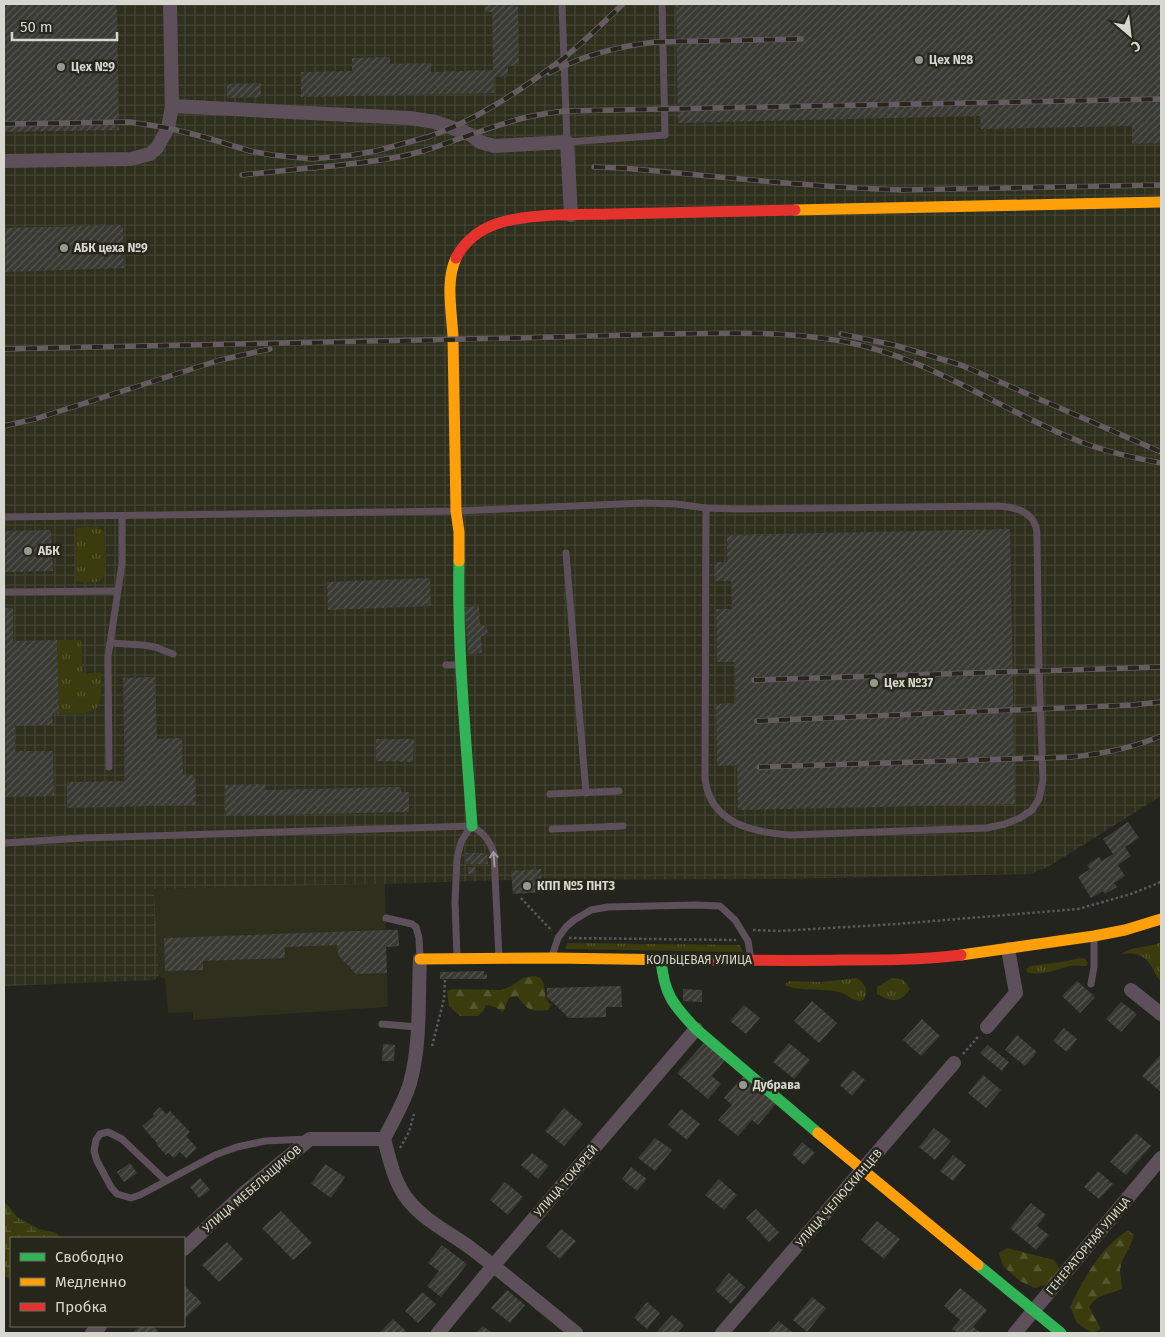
<svg xmlns="http://www.w3.org/2000/svg" width="1165" height="1337" font-family="'Fira Sans',sans-serif">
<defs>
<pattern id="industrial-grid" width="8" height="8" patternUnits="userSpaceOnUse" patternTransform="scale(1.25)"><rect width="8" height="8" fill="#2e2f1d"/><path d="M0 4h8M4 0v8" fill="none" stroke="#424332"/></pattern>
<pattern id="grass-tufts" width="24" height="20" patternUnits="userSpaceOnUse" patternTransform="scale(1.25)"><rect width="24" height="20" fill="#3a3c0d"/><path d="M3 7l-1-3M5 7V3M7 7l1-3M15 17l-1-3M17 17v-4M19 17l1-3" fill="none" stroke="#56572f"/></pattern>
<pattern id="forest-firs" width="22" height="20" patternUnits="userSpaceOnUse" patternTransform="scale(1.25)"><rect width="22" height="20" fill="#3a3c0d"/><path d="M5 1l3.5 6h-7zM16 11l3.5 6h-7z" fill="#56572f"/></pattern>
<pattern id="wetland-marsh" width="20" height="14" patternUnits="userSpaceOnUse" patternTransform="scale(1.25)"><rect width="20" height="14" fill="#3a3c0d"/><path d="M1 5h8M5 5V1M11 12h8M15 12V8" fill="none" stroke="#56572f"/></pattern>
<pattern id="building-hatch" width="6" height="6" patternUnits="userSpaceOnUse" patternTransform="scale(1.25)"><rect width="6" height="6" fill="#393a34"/><path d="M-1 1l2-2M0 6l6-6M5 7l2-2" fill="none" stroke="#555650"/></pattern>
</defs>
<rect width="100%" height="100%" fill="#23241d"/>
<polygon fill="#2e2f1d" points="385,884 386,929 398,930 399,946 386,947 388,1007 193,1020 193,1012 168,1013 165,979 159,976 154,889"/>
<polygon fill="url(#industrial-grid)" points="4,4 1161,4 1161,796 1048,867 1030,874 782,879 542,880 542,892 513,894 512,880 385,884 154,889 159,976 154,980 4,986"/>
<g fill="url(#grass-tufts)">
<path d="M96,527C102,528 104,530 105,536C105,545 108,576 101,580C94,584 83,582 76,581L75,528Z"/>
<path d="M57,640H81L83,673H101C101,681 102,700 98,706C92,715 69,713 59,714Z"/>
<path d="M1161,942V965L1160,966L1161,981C1154,975 1155,971 1150,964C1142,953 1133,953 1121,954C1132,946 1149,948 1161,942Z"/>
<polygon points="567,943 740,945 743,952 565,949"/>
<path d="M1080,958L1085,959L1088,963L1086,966C1081,966 1076,965 1070,966C1057,969 1040,977 1027,972L1026,969L1030,966L1067,961Z"/>
<path d="M857,978C866,984 868,990 864,1000C854,1004 848,994 839,992C821,988 802,992 784,985L790,981L821,982Z"/>
<path d="M892,978C902,978 905,980 910,989C900,1004 891,1002 877,994V987Z"/>
</g>
<g fill="url(#forest-firs)">
<path d="M534,976L541,978C548,989 541,995 551,1005L548,1010C531,1012 527,1010 517,996L509,998L503,1012L495,1007L486,1005L483,1011L478,1016H460L449,1006L447,991L453,989L501,990L511,986L523,978Z"/>
<path d="M1128,1230L1134,1235L1130,1246L1122,1261L1120,1270L1122,1288C1109,1296 1099,1292 1089,1307L1101,1329L1092,1333L1077,1323L1070,1307C1084,1278 1100,1248 1128,1230Z"/>
<polygon points="1007,1248 1054,1260 1060,1269 1048,1284 1035,1288 1020,1281 1003,1266 999,1253"/>
</g>
<polygon fill="url(#wetland-marsh)" points="4,1201 17,1217 39,1229 57,1233 60,1238 11,1238 11,1278 4,1277"/>
<g fill="url(#building-hatch)">
<polygon points="4,4 117,4 119,130 4,132"/>
<polygon points="485,4 518,4 519,65 508,66 508,76 494,77 494,93 301,97 301,72 352,71 352,58 390,57 390,64 431,63 431,72 493,70 492,12 485,12"/>
<polygon points="676,4 1161,4 1161,143 1132,144 1132,126 981,129 980,116 678,123"/>
<polygon points="261,83 261,97 227,98 227,84"/>
<polygon points="123,225 124,268 4,272 4,228"/>
<polygon points="1010,529 1015,804 738,810 737,765 717,766 716,704 736,703 735,662 717,662 716,609 732,609 731,581 714,581 714,562 727,562 727,535"/>
<polygon points="51,530 53,571 4,572 4,531"/>
<polygon points="430,578 431,606 328,610 327,582"/>
<polygon points="479,606 480,626 487,626 488,636 481,636 482,653 468,654 465,607"/>
<polygon points="4,608 13,608 13,641 57,640 59,714 52,714 53,725 15,726 15,751 53,751 54,796 4,797"/>
<polygon points="155,677 157,739 182,738 183,775 195,775 196,805 67,808 67,782 125,781 123,678"/>
<polygon points="376,739 414,739 413,762 376,761"/>
<polygon points="265,784 266,790 401,787 401,792 409,792 409,812 225,816 225,785"/>
<polygon points="1128,822 1139,838 1125,847 1131,856 1118,865 1125,876 1114,883 1117,887 1105,894 1103,891 1091,898 1078,877 1090,869 1087,865 1099,857 1102,861 1113,854 1103,839"/>
<polygon points="466,853 487,853 488,864 466,864"/>
<rect x="468" y="867" width="7" height="7"/>
<polygon points="541,869 542,892 513,894 511,871"/>
<polygon points="386,930 398,930 399,946 386,947 387,973 356,974 338,955 337,945 285,947 285,958 203,961 203,970 165,971 164,938"/>
<polygon points="484,971 484,975 487,974 487,979 440,979 440,972"/>
<polygon points="1077,981 1095,997 1080,1013 1062,996"/>
<polygon points="621,986 622,1007 606,1007 606,1017 569,1018 547,997 547,988"/>
<polygon points="683,989 702,990 702,1002 683,1001"/>
<polygon points="812,1001 837,1023 819,1043 794,1021"/>
<polygon points="1121,1002 1137,1014 1121,1032 1106,1019"/>
<polygon points="744,1005 760,1018 746,1034 730,1021"/>
<polygon points="922,1019 940,1036 921,1056 903,1040"/>
<polygon points="1064,1028 1077,1039 1067,1052 1053,1041"/>
<polygon points="1017,1035 1037,1052 1025,1066 1005,1050"/>
<polygon points="704,1043 725,1060 712,1076 721,1084 708,1099 677,1073"/>
<polygon points="789,1043 810,1060 794,1079 773,1062"/>
<polygon points="383,1044 395,1045 394,1061 382,1061"/>
<polygon points="988,1045 1009,1062 1002,1071 980,1053"/>
<polygon points="1161,1054 1161,1092 1142,1076"/>
<polygon points="853,1070 865,1080 852,1096 840,1085"/>
<polygon points="983,1075 1001,1090 986,1108 968,1093"/>
<polygon points="743,1076 776,1104 758,1125 752,1120 738,1136 718,1120 732,1105 724,1098"/>
<polygon points="160,1107 166,1114 170,1111 190,1132 186,1136 197,1148 186,1158 180,1152 174,1158 168,1153 166,1155 156,1144 157,1143 142,1126 154,1116 153,1114"/>
<polygon points="564,1108 583,1124 564,1146 545,1131"/>
<polygon points="681,1109 700,1124 687,1140 668,1125"/>
<polygon points="934,1128 951,1141 935,1160 919,1147"/>
<polygon points="1136,1133 1151,1146 1126,1175 1110,1162"/>
<polygon points="655,1138 672,1150 655,1171 638,1158"/>
<polygon points="802,1142 815,1153 804,1165 792,1154"/>
<polygon points="532,1153 549,1166 538,1179 521,1165"/>
<polygon points="953,1155 966,1165 953,1181 940,1171"/>
<polygon points="130,1163 137,1173 124,1182 117,1172"/>
<polygon points="325,1164 345,1177 331,1198 311,1184"/>
<polygon points="631,1167 647,1179 637,1191 622,1179"/>
<polygon points="1098,1171 1113,1184 1099,1199 1084,1187"/>
<polygon points="200,1178 210,1190 199,1198 190,1187"/>
<polygon points="719,1179 737,1195 724,1210 705,1195"/>
<polygon points="505,1182 523,1197 508,1215 490,1200"/>
<polygon points="1031,1203 1046,1215 1037,1226 1049,1235 1036,1250 1010,1228"/>
<polygon points="756,1209 779,1232 769,1242 746,1218"/>
<polygon points="281,1211 312,1243 293,1260 262,1228"/>
<polygon points="877,1221 900,1239 884,1259 861,1240"/>
<polygon points="561,1229 576,1241 560,1259 546,1247"/>
<polygon points="227,1242 243,1259 219,1282 202,1265"/>
<polygon points="442,1245 467,1264 441,1297 427,1286 439,1271 428,1263"/>
<polygon points="729,1273 745,1287 731,1304 715,1290"/>
<polygon points="185,1286 202,1303 184,1319 184,1287"/>
<polygon points="960,1288 987,1310 973,1327 981,1333 958,1333 952,1329 960,1320 944,1306"/>
<polygon points="507,1290 525,1305 510,1323 491,1308"/>
<polygon points="422,1292 436,1304 418,1323 405,1311"/>
<polygon points="812,1297 826,1308 807,1332 793,1320"/>
<polygon points="647,1302 660,1313 647,1329 634,1318"/>
<polygon points="672,1315 684,1325 677,1333 656,1333"/>
<polygon points="393,1319 406,1331 404,1333 379,1333"/>
<polygon points="779,1321 793,1333 768,1333"/>
<polygon points="140,1326 153,1326 160,1333 132,1333"/>
<polygon points="483,1326 492,1333 476,1333"/>
</g>
<g fill="none" stroke-linecap="round" stroke-linejoin="round">
<g stroke="#5e575b" stroke-width="2.5" stroke-dasharray="2.5 2.5" stroke-linecap="butt">
<polyline points="521,898 552,931"/>
<polyline points="753,930 779,931 897,924 1078,909 1131,894 1161,882"/>
<polyline points="569,938 736,940"/>
<polyline points="432,1046 444,999 445,979"/>
<polyline points="963,1054 978,1037"/>
<polyline points="400,1148 409,1132 414,1114"/>
</g>
<g stroke="#5d505b" stroke-width="7">
<polyline points="562,4 567,142 665,135 662,4"/>
<path d="M4,517L456,511L645,503L676,504L706,508L705,778C710,824 752,832 791,835L987,828L1005,824L1020,818L1032,810L1039,799L1043,780L1039,671L1037,539C1037,535 1037,531 1036,527C1031,510 1013,507 998,506L736,509L706,508"/>
<polyline points="566,553 586,793"/>
<polyline points="4,592 117,591"/>
<polyline points="110,643 143,645 155,647 173,654"/>
<polyline points="446,665 461,665"/>
<polyline points="109,767 108,657 122,564 122,516"/>
<polyline points="550,794 619,791"/>
<polyline points="552,829 623,826"/>
<path d="M4,843L83,838L472,826C483,833 490,840 494,854L499,958"/>
<polyline points="386,918 412,924 416,927 419,938 420,959"/>
<polyline points="552,956 558,938 566,927 574,920 591,910 608,907 695,905 720,906 735,920 748,941 751,960"/>
<polyline points="457,957 455,902 457,858 461,842 471,826"/>
<polyline points="1091,984 1094,967 1094,936"/>
<polyline points="382,1024 417,1027"/>
<polyline points="166,1181 122,1139 108,1132 100,1134 96,1140 94,1151 97,1161 111,1187 117,1194 131,1198 140,1195 215,1155 237,1147 265,1141 307,1139"/>
</g>
<g stroke="#5d505b" stroke-width="14">
<polyline points="172,106 410,118 435,122 453,128 471,135 480,142 494,146 567,142 571,215"/>
<polyline points="4,161 131,159 150,154 157,148 168,128 172,106 170,4"/>
<polyline points="1131,990 1161,1014"/>
<polyline points="987,1027 1016,993 1008,949"/>
<path d="M384,1139C390,1160 394,1183 408,1200C424,1220 448,1232 468,1246C505,1274 540,1304 576,1333"/>
<path d="M384,1139C393,1121 404,1103 410,1083C421,1043 418,1000 420,959"/>
<polyline points="184,1249 244,1193 310,1139 384,1139"/>
<polyline points="92,1333 100,1326"/>
<polyline points="438,1333 493,1266 696,1029"/>
<polyline points="722,1333 954,1063"/>
<polyline points="1015,1333 1161,1158"/>
</g>
<g stroke="#30b455" stroke-width="11">
<path d="M459,561C457,649 466,738 472,826"/>
<path d="M661,960C664,994 673,1005 696,1029L818,1133"/>
<polyline points="978,1265 1061,1333"/>
</g>
<g stroke="#ff9f0a" stroke-width="11">
<polyline points="795,210 1161,202"/>
<path d="M456,258C445,282 452,312 453,338C454,396 455,453 456,511L459,532V561"/>
<polyline points="961,955 1094,936 1125,930 1161,919"/>
<polyline points="420,959 552,958 682,960"/>
<polyline points="818,1133 978,1265"/>
</g>
<g stroke="#e5322d" stroke-width="11">
<path d="M456,258C464,242 479,230 496,224C528,213 578,215 613,214C674,213 734,211 795,210"/>
<path d="M682,960C735,960 789,961 843,960C882,960 922,960 961,955"/>
</g>
<g stroke="#645c61" stroke-width="5.5">
<g id="rail">
<path d="M549,73C582,56 619,46 655,42L801,39"/>
<polyline points="4,124 130,122 168,128 204,137 250,151 272,155 312,159 352,155 376,151 431,136"/>
<path d="M425,138C476,121 521,90 564,58C585,41 604,22 623,4"/>
<path d="M594,167L622,168C715,176 808,187 901,190L1161,185"/>
<path d="M313,168C350,164 387,161 423,151C459,140 495,124 532,116C543,114 555,112 566,111L1161,99"/>
<polyline points="242,175 319,167"/>
<polyline points="841,334 894,345 961,365 1161,452"/>
<path d="M4,349C174,345 344,343 515,338C566,337 618,335 669,334C727,333 784,331 841,341C930,357 999,410 1081,442C1107,452 1134,458 1161,463"/>
<polyline points="4,426 35,419 220,360 270,349"/>
<polyline points="754,680 1161,667"/>
<polyline points="757,721 1132,705 1161,702"/>
<path d="M759,767L1071,757C1102,754 1132,748 1161,736"/>
</g>
</g>
<use href="#rail" stroke="#26271a" stroke-width="4" stroke-dasharray="11" stroke-linecap="butt"/>
</g>
<defs><path id="oneway-shaft" d="M-6 0H5M1.5-3L5.5 0L1.5 3" fill="none" stroke-width="1.6" stroke-linecap="round" stroke-linejoin="round" transform="scale(1.25)"/></defs>
<use stroke="#a09a9a" href="#oneway-shaft" transform="translate(494 859) rotate(-94)"/>
<g fill="#979890" stroke="#26271a" stroke-width="2">
<circle cx="919" cy="60" r="5"/>
<circle cx="61" cy="67" r="5"/>
<circle cx="64" cy="248" r="5"/>
<circle cx="28" cy="551" r="5"/>
<circle cx="874" cy="683" r="5"/>
<circle cx="527" cy="886" r="5"/>
<circle cx="743" cy="1085" r="5"/>
</g>
<g text-anchor="middle" stroke-width="5" stroke-linejoin="round" paint-order="stroke">
<g font-size="12" font-weight="bold" fill="#d6d7ce" stroke="#26271a" text-anchor="start">
<text x="929" y="64">Цех №8</text>
<text x="71" y="71">Цех №9</text>
<text x="74" y="252">АБК цеха №9</text>
<text x="38" y="555">АБК</text>
<text x="884" y="687">Цех №37</text>
<text x="537" y="890">КПП №5 ПНТЗ</text>
<text x="753" y="1089">Дубрава</text>
</g>
<g font-size="12" fill="#d6d7ce" stroke="#26271a">
<text x="699" y="964">КОЛЬЦЕВАЯ УЛИЦА</text>
<text transform="translate(566 1181) rotate(-49)" y="4">УЛИЦА ТОКАРЕЙ</text>
<text transform="translate(252 1189) rotate(-41)" y="4">УЛИЦА МЕБЕЛЬЩИКОВ</text>
<text transform="translate(839 1198) rotate(-49)" y="4">УЛИЦА ЧЕЛЮСКИНЦЕВ</text>
<text transform="translate(1088 1246) rotate(-50)" y="4">ГЕНЕРАТОРНАЯ УЛИЦА</text>
</g>
</g>
<rect width="1165" height="1337" fill="none" stroke="#d6d7ce" stroke-width="10"/>
<rect x="10" y="1237" width="175" height="90" fill="#26271a" stroke="#6c6d62"/>
<rect x="20" y="1253" width="25" height="8" fill="#30b455" stroke="#6c6d62"/>
<text x="55" y="1262" font-size="15" fill="#d6d7ce">Свободно</text>
<rect x="20" y="1278" width="25" height="8" fill="#ff9f0a" stroke="#6c6d62"/>
<text x="55" y="1287" font-size="15" fill="#d6d7ce">Медленно</text>
<rect x="20" y="1303" width="25" height="8" fill="#e5322d" stroke="#6c6d62"/>
<text x="55" y="1312" font-size="15" fill="#d6d7ce">Пробка</text>
<g transform="translate(1130 35) rotate(152)" stroke="#26271a" stroke-width="4" paint-order="stroke">
<path d="M0-4L9 19L0 12L-9 19Z" fill="#d6d7ce"/>
<text y="-8" font-size="14" font-weight="bold" text-anchor="middle" fill="#d6d7ce">С</text>
</g>
<path d="M12 32v8h105v-8" fill="none" stroke="#d6d7ce" stroke-width="2.5"/>
<text x="20" y="32" font-size="15" fill="#d6d7ce" stroke="#26271a" stroke-width="4" paint-order="stroke">50 m</text>
</svg>
